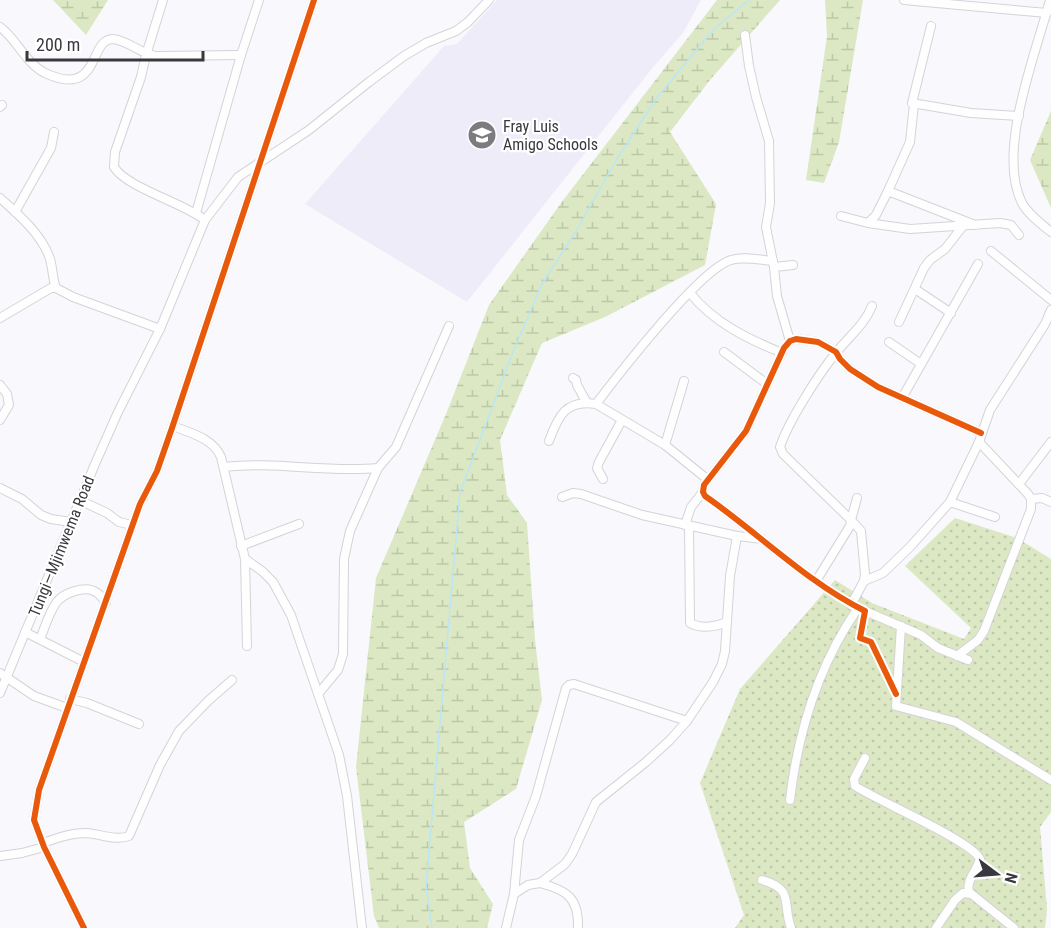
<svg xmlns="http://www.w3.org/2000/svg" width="1051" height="928" font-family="'Roboto Condensed',sans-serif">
<defs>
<pattern id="grass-dots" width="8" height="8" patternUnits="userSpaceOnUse" patternTransform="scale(1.5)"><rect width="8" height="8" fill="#dbe8c3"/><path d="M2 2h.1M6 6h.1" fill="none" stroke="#bdc8a8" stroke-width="1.8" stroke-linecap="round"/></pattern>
<pattern id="wetland-marsh" width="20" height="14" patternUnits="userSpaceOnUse" patternTransform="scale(1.5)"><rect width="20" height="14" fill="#dbe8c3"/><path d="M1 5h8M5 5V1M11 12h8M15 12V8" fill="none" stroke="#bdc8a8"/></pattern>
</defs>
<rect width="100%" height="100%" fill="#f9f8fd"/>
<polygon fill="#efecf9" points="497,0 701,0 683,33 654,66 467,302 305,204 444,46 457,44"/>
<polygon fill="url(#grass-dots)" points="955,518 1017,538 1051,559 1051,812 1040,827 1047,909 1045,928 735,928 744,915 700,783 740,689 835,580 872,603 964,639 971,628 905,566"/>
<g fill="url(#wetland-marsh)">
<polygon points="53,0 108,0 86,35"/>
<polygon points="717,0 780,0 710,80 670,132 716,204 705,265 605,317 542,343 500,440 507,495 527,523 535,640 542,700 516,789 464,822 470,868 493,904 487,928 379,928 374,916 356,767 376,578 446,414 489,305 561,203"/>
<polygon points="825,0 863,0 839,142 824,183 806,180 827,36"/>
<polygon points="1051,111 1051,208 1030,160"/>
</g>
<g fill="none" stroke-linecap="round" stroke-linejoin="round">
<polyline stroke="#bae6f7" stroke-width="1.5" points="432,928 426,886 460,492 515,347 542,284 578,228 617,159 656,99 713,30 749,0"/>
<g stroke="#d4d3d7" stroke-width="10">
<g id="minor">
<path d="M163,0L146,55L141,77L115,152L114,167C127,188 182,202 205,220"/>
<polyline points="904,0 1047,13"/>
<path d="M1050,0C1036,53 996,152 1022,203C1028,214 1041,224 1051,232"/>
<polyline points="931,26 912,103 971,113 1019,116"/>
<path d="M0,27C17,39 25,63 45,73C101,99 88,39 113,39C127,40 141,54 156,56L241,55"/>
<polyline points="745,35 749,66 756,97 769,141 770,203 766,227 774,267 777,296 790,341"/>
<polyline points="914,104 910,142 888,191 975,225"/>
<polyline points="0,107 2,105"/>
<path d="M0,198C18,214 40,233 49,256C53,266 52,278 56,288L73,297L160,329"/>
<polyline points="15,212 51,148 54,132"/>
<polyline points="196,213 241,55 259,0"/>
<polyline points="841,216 868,223 876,215 888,191"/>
<polyline points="868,223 910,229 1000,223 1011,225 1019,235"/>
<polyline points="991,251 1051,300"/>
<polyline points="774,267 793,265"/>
<polyline points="915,289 951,313"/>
<path d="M690,293C714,323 748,339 782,353"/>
<polyline points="0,318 51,288 56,288"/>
<polyline points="899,322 924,268 930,260 945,249 963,226"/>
<polyline points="889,342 921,364"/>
<polyline points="724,352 767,384"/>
<polyline points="573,378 576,380 577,385 587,403"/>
<polyline points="684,381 665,445 707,479"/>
<polyline points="0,385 7,394 9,405 0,420"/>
<polyline points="902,398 978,264"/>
<path d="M596,404C618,375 700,269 731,260C744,256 760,260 773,261"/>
<path d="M173,426C190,433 213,438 221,457L245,559L247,646"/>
<path d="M549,441C558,416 566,399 596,404L665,445"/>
<path d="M224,467C275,461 326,473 378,468"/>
<polyline points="603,479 597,468 599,462 622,420"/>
<polyline points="1019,484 1051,442"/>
<polyline points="0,488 22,499 41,515 51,519 71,522"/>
<polyline points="562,497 573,493 581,494 642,515 737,536"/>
<polyline points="1031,499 1042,498 1051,502"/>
<polyline points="79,500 107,513 119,522 132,525"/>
<polyline points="950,502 995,517"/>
<polyline points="685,525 691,507 703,492"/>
<path d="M689,526L690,623C700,629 716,627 727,622"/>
<polyline points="241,546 299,524"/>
<polyline points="245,559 262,571 273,582 291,615 339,755 347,796 362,928"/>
<path d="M816,581L850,526L851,520L783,454L780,447C788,422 818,375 835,354C848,337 864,326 872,306"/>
<polyline points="864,581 883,573 910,547 950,502 979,442 990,410 1045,324 1051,310"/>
<polyline points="851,605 864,581 865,574 861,531 851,520 857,498"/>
<polyline points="865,611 921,635 938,648 968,660"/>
<polyline points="901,626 896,706 956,722 1051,780"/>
<polyline points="25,632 84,662"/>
<path d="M40,639C45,627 49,613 56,603C63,593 85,585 96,592C100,594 103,599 106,603"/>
<polyline points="957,656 978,640 984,631 1031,509 1031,499 1028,494 979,442"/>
<polyline points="0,673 34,696 67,708"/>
<polyline points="0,693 95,464 118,412 160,329 205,220 238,177 309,130 369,82 404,56 426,43 456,31 468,22 489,0"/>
<polyline points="318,694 338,670 343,654 344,559 350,531 378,468 396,447 449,326"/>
<path d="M896,694L871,642L860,638L865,611C808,583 757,532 705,496L703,492L704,485L746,431L784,348L790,341L796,339L818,342L836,352L840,359L850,369L878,387L981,433"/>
<polyline points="70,699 87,703 139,724"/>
<path d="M865,758L854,779L855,786C878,801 972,841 980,859C977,871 966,879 969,892L1014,928"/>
<path d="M790,800C798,731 818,666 858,608"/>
<path d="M43,843C57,838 71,833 86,833C100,834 117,841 129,836L160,765L179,731L208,701L232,680"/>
<polyline points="0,856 22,853 44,847"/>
<path d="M762,880C795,889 782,904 791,928"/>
<path d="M540,883C566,890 579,897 578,928"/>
<polyline points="514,894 528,885 540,883 565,864 572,854 596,802 646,762 670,740 687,721 713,682 722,664 725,651 730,576 737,536 762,539"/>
<polyline points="84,928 44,847 34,820 39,790 140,504 157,471 172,428 314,0"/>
<polyline points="506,928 514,894 519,840 536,796 566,688 569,685 574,684 687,721"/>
<polyline points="936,928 955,900 963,893 971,894"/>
</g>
</g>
<use href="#minor" stroke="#fefeff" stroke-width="8"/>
<g stroke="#fff" stroke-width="10">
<g id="cycleway">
<path d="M896,694L871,642L860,638L865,611C808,583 757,532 705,496L703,492L704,485L746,431L784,348L790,341L796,339L818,342L836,352L840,359L850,369L878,387L981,433"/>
<polyline points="84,928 44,847 34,820 39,790 140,504 157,471 172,428 314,0"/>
</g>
</g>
<use href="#cycleway" stroke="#e8590c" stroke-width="6"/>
</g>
<defs>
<g id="school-disc" transform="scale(1.5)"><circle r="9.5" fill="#7c7b80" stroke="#fff"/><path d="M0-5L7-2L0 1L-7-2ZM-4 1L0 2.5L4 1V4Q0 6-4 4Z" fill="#fff"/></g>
</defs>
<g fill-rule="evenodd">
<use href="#school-disc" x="482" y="135"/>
</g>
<g text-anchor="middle" stroke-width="4.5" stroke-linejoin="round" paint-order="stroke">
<g font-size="16" fill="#39383d" stroke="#fff" text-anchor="start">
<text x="503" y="132">Fray Luis<tspan x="503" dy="18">Amigo Schools</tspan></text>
</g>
<g font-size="16" fill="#39383d" stroke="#fff">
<text transform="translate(61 546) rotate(-68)" y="6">Tungi—Mjimwema Road</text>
</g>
</g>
<g transform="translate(997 874) rotate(106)" stroke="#ffffff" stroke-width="4.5" paint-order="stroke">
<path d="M0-4.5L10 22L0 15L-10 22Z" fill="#39383d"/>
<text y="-9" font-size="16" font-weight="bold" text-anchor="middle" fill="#39383d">N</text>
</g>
<path d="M27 51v9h176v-9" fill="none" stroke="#39383d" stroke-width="3"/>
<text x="36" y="51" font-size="18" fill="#39383d" stroke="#ffffff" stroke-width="4.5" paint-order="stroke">200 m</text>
</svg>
